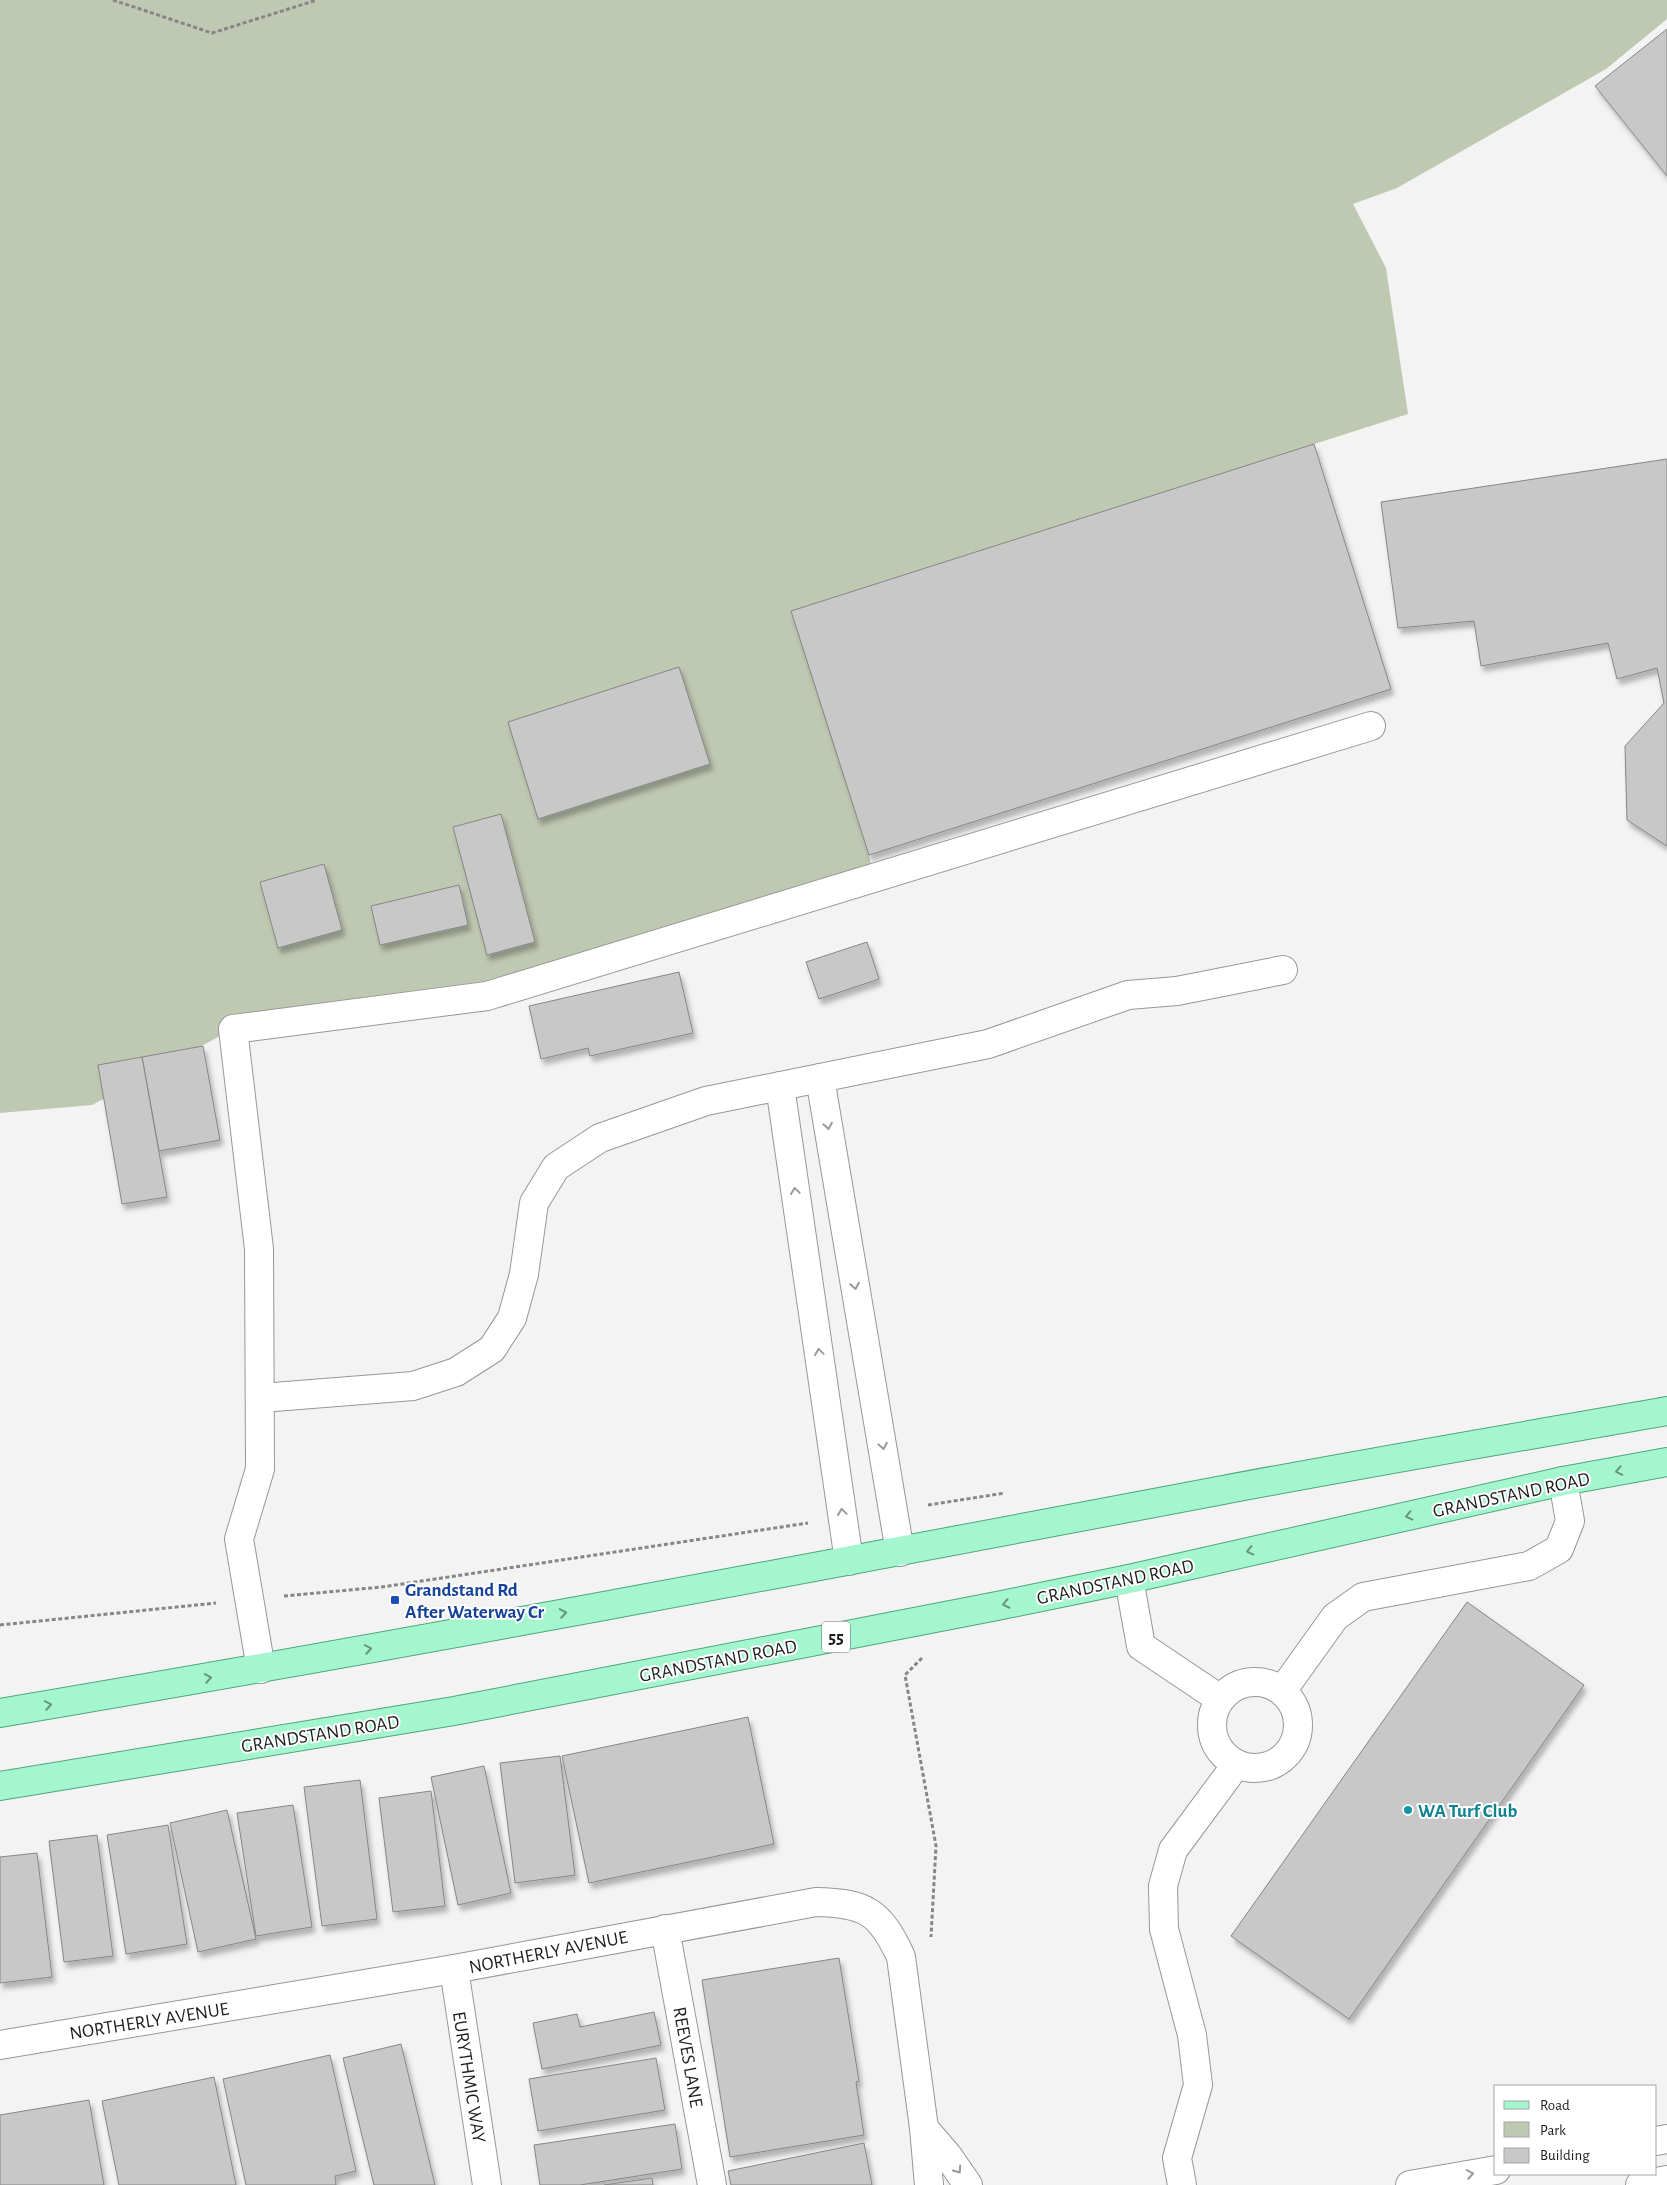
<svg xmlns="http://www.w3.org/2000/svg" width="1667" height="2185" font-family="'Alegreya Sans',sans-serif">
<defs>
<filter id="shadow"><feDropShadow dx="3" dy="5.5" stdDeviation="2.5" flood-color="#0004"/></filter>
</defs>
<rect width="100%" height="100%" fill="#f3f3f4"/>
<polygon fill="#bfc8b1" points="0,0 1667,0 1667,19 1606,69 1397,188 1353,204 1386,268 1408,414 792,611 869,855 873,878 487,996 233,1029 92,1105 0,1113"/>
<g fill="#c8c8c9" stroke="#868687" filter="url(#shadow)">
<polygon points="1667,29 1667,176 1595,86"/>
<polygon points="1314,444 1391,689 869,855 791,611"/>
<polygon points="1667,459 1667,846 1627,820 1625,746 1664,703 1657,668 1617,679 1608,643 1481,666 1474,621 1398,628 1381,502"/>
<polygon points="679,667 710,764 538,819 508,722"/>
<polygon points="501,814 535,942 487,955 453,827"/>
<polygon points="324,864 342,930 278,948 260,882"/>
<polygon points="459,885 468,925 380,945 371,906"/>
<polygon points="867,942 879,979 819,999 806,962"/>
<polygon points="679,972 693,1033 590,1056 588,1048 541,1059 529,1006"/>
<polygon points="203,1046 220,1140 159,1151 142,1057"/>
<polygon points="142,1057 167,1197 122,1204 98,1065"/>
<polygon points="1467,1602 1584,1685 1349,2019 1231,1936"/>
<polygon points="748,1717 774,1844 589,1883 562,1756"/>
<polygon points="560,1756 575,1875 515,1883 500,1763"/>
<polygon points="484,1766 511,1893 458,1905 431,1777"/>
<polygon points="360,1780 377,1919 322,1926 304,1787"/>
<polygon points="431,1791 445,1906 393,1912 379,1798"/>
<polygon points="293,1805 312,1927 256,1936 237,1813"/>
<polygon points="227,1810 256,1939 198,1952 170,1823"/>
<polygon points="168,1825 187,1944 126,1954 107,1835"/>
<polygon points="97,1835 113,1956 64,1962 49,1841"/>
<polygon points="37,1853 52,1977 0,1983 0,1857"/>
<polygon points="839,1958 859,2081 856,2082 864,2135 730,2157 702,1980"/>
<polygon points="654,2012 661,2045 542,2069 533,2023 577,2014 580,2027"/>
<polygon points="401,2044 435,2185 374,2185 343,2058"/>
<polygon points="330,2055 356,2171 335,2176 336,2185 246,2185 223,2079"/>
<polygon points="656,2058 665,2110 538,2131 529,2079"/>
<polygon points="214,2077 236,2185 119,2185 102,2101"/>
<polygon points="89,2100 104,2185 0,2185 0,2115"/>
<polygon points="675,2124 682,2169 580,2185 540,2185 534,2145"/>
<polygon points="864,2143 872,2185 731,2185 728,2171"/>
<polygon points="652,2178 653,2185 604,2185"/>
</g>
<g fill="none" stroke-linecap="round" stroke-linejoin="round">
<g stroke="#979798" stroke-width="30">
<g id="minor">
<polyline points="820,1078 900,1552"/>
<polyline points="780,1086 849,1561"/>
<polyline points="261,1398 413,1386 456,1372 492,1349 512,1318 524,1274 534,1203 556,1167 600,1138 706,1101 988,1044 1128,995 1177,991 1283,970"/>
<polyline points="1129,1579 1141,1646 1220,1699"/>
<polyline points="261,1669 239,1539 260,1469 259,1249 233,1029 487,996 1371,726"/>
<circle cx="1255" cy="1725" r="43"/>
<polyline points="1282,1691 1335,1617 1363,1597 1529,1566 1559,1549 1570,1521 1563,1481"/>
<polyline points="665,1929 712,2185"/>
<polyline points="454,1969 487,2185"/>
<path d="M0,2045L454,1969L816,1902C865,1903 880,1911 901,1957L924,2128L929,2185"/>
<polyline points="924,2128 948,2156 968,2185"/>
<polyline points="1656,2141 1667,2139"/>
<polyline points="1182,2185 1177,2158 1198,2085 1192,2035 1164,1929 1163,1886 1173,1850 1236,1765"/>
<polyline points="1410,2185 1496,2170"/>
<polyline points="1640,2185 1667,2180"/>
</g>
</g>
<g stroke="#4ea67b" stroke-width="30">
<g id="major">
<path d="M0,1713C409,1644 816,1567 1223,1490C1371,1462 1519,1437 1667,1411"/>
<polyline points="0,1786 454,1711 997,1606 1129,1579 1563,1481 1667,1462"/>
</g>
</g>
<g stroke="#868687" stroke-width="3" stroke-dasharray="4 2.5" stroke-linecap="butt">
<polyline points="113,0 212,33 317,0"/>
<polyline points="928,1505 1005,1493"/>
<polyline points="284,1596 382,1587 808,1523"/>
<polyline points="0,1625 216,1603"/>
<polyline points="922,1658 905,1675 936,1846 931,1937"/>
</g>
<use href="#minor" stroke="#fff" stroke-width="28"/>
<use href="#major" stroke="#a4f6ce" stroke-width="28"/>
</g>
<defs><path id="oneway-chevron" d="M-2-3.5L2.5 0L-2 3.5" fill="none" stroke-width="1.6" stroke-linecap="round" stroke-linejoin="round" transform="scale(1.25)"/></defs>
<g stroke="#9a9a9a">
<use href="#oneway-chevron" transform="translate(828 1126) rotate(80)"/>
<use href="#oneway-chevron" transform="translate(795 1191) rotate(-98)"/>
<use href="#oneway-chevron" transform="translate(855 1286) rotate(80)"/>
<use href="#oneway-chevron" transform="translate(819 1352) rotate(-98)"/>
<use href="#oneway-chevron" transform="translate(883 1446) rotate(80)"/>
<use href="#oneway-chevron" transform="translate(842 1512) rotate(-98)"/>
<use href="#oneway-chevron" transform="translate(958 2170) rotate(55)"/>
<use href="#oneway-chevron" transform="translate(1470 2174) rotate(-10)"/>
</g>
<g stroke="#68957f">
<use href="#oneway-chevron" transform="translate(1619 1471) rotate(169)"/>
<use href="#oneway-chevron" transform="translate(1409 1516) rotate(167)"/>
<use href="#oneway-chevron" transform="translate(1250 1551) rotate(167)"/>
<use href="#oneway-chevron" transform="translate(1006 1604) rotate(168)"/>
<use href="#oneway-chevron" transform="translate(563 1613) rotate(-10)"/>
<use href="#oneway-chevron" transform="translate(368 1649) rotate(-10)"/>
<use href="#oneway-chevron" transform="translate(208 1678) rotate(-10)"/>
<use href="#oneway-chevron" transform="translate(48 1705) rotate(-10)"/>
</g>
<rect fill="#1a4fb4" stroke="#fff" stroke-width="2" x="390" y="1595" width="10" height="10" rx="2.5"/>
<circle fill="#0f9aa8" stroke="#fff" stroke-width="2" cx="1408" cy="1810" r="5"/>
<g text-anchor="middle" stroke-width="4" stroke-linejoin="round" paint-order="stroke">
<rect fill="#fff" stroke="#626262" stroke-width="1" x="822" y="1621.5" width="28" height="31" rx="4"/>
<g font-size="18" font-weight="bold" fill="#1e1e1f">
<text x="836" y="1643">55</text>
</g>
<g font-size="19" fill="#1e1e1f" stroke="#fff">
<text transform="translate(1511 1494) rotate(-12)" y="7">GRANDSTAND ROAD</text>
<text transform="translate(1115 1581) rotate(-12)" y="7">GRANDSTAND ROAD</text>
<text transform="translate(718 1660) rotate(-11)" y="7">GRANDSTAND ROAD</text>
<text transform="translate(320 1733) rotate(-9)" y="7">GRANDSTAND ROAD</text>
<text transform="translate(548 1951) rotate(-11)" y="7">NORTHERLY AVENUE</text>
<text transform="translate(149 2020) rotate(-9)" y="7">NORTHERLY AVENUE</text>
<text transform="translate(689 2057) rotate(80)" y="7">REEVES LANE</text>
<text transform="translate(470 2077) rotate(81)" y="7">EURYTHMIC WAY</text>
</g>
<g font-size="19" font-weight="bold" fill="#164399" stroke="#fff" text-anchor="start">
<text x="405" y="1596">Grandstand Rd<tspan x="405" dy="22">After Waterway Cr</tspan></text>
</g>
<g font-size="19" font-weight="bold" fill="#0d838f" stroke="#fff" text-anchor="start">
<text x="1418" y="1817">WA Turf Club</text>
</g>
</g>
<rect x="1494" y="2085" width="162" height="90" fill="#ffffff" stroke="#a5a5a5"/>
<rect x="1504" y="2101" width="25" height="8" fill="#a4f6ce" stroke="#a5a5a5"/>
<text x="1540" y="2110" font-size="15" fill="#1e1e1f">Road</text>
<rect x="1504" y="2122" width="25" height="15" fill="#bfc8b1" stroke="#a5a5a5"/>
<text x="1540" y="2135" font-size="15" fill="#1e1e1f">Park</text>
<rect x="1504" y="2148" width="25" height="15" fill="#c8c8c9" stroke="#a5a5a5"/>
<text x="1540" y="2160" font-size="15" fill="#1e1e1f">Building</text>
</svg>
